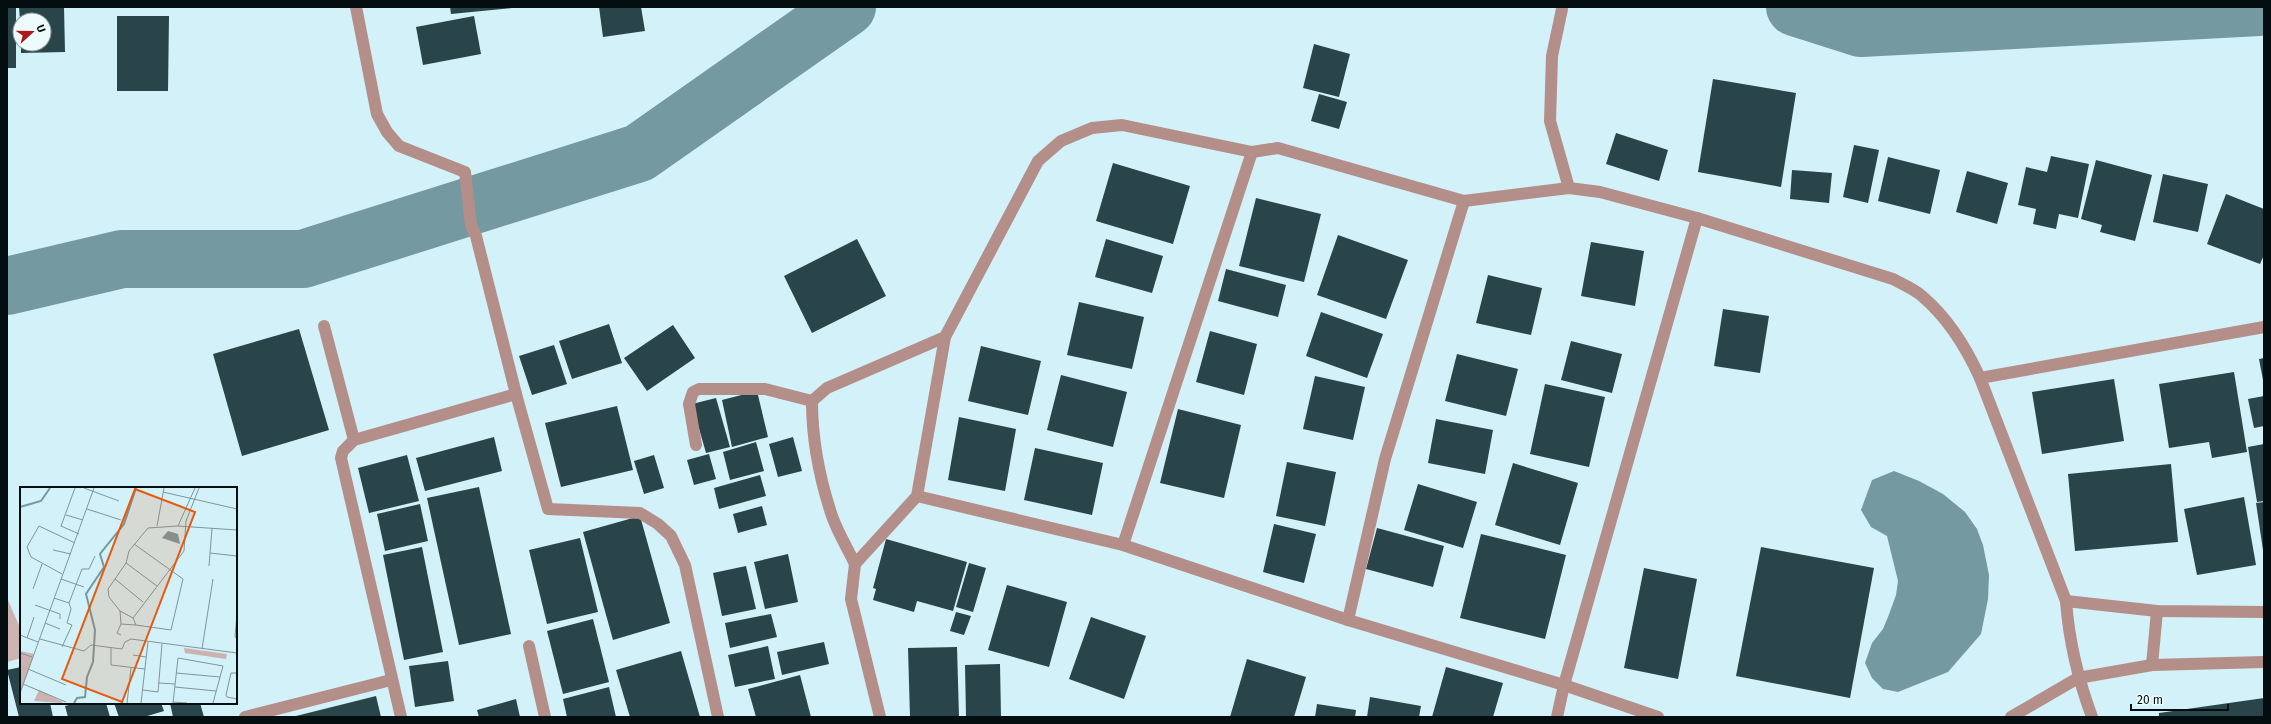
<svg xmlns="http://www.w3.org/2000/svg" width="2271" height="724" font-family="'Fira Sans',sans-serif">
<rect width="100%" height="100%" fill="#d2f1f8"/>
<polygon fill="#cab3b0" points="7,598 21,630 21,658 7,662"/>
<polygon fill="#7599a1" points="1894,471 1919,481 1943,494 1965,512 1977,529 1983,545 1989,575 1988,599 1981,634 1948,672 1898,692 1883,689 1872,678 1865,663 1872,643 1883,629 1888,617 1896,595 1898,581 1887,536 1871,527 1861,510 1872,480"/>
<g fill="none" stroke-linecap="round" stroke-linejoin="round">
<g stroke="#7599a1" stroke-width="58">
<polyline points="1795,7 1861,28 2259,7"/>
<polyline points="7,286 122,259 303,259 639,153 847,7"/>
</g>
</g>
<g fill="#2a454a">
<rect x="7" y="7" width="9" height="61"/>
<polygon points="19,7 64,7 65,52 21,53 21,44 44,44 44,20 20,20"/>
<polygon points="450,7 512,7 512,8 451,14"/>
<polygon points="599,7 641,7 645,31 603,37"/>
<polygon points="117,16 169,16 168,91 117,91"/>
<polygon points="474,16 481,54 423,65 416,27"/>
<polygon points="1314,44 1350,54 1339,97 1303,88"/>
<polygon points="1713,79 1796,93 1781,187 1698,172"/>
<polygon points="1319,94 1347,102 1339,129 1311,121"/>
<polygon points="1616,133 1668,150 1659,181 1606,164"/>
<polygon points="1854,145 1879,150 1868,203 1843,197"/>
<polygon points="2051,156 2089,164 2078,218 2059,214 2056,229 2033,224 2036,209 2018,205 2026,167 2047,172"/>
<polygon points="1888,157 1940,170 1930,214 1878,201"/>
<polygon points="2096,160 2152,175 2135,241 2100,232 2102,225 2081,219"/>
<polygon points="1113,163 1190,186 1173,244 1096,221"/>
<polygon points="1792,170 1832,173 1829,203 1790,199"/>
<polygon points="1967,171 2008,183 1997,224 1956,212"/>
<polygon points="2163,174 2208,184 2198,232 2153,222"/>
<polygon points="2226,194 2264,209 2264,255 2260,264 2207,244"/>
<polygon points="1256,198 1321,214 1304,282 1239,266"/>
<polygon points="1338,235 1408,260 1386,319 1317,295"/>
<polygon points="857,239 886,296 812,333 784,276"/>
<polygon points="1106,239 1163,256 1152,293 1095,277"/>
<polygon points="1591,242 1644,251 1635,306 1581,296"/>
<polygon points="1226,269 1286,285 1278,317 1218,301"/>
<polygon points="1488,275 1542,288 1531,335 1476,323"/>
<polygon points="1079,302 1144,317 1132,369 1067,355"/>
<polygon points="1723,309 1769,316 1760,373 1714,366"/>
<polygon points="1321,312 1383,334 1367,378 1306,356"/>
<polygon points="609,324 622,363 572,379 559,341"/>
<polygon points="673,325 695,358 647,391 624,358"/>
<polygon points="299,329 329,430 242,456 213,354"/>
<polygon points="1210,331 1257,344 1244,395 1196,382"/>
<polygon points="1571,341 1622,354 1612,393 1561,380"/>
<polygon points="554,345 567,384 532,395 519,356"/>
<polygon points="981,346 1041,361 1028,415 968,401"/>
<polygon points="1457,354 1518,369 1506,416 1445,401"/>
<polygon points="2264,358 2264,380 2263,380 2259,359"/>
<polygon points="2234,372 2247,452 2212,458 2209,442 2169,448 2159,384"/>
<polygon points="1061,375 1127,392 1113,447 1047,430"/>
<polygon points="1315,376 1365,387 1353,440 1303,429"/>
<polygon points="2114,379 2124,441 2042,454 2032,392"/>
<polygon points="1545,384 1605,397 1589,467 1530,454"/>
<polygon points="757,391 768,437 732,447 722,400"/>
<polygon points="2264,396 2264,426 2254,428 2248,399"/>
<polygon points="716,398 730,447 706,453 692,404"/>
<polygon points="617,406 633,470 561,487 545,423"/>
<polygon points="1178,409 1241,425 1224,498 1160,483"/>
<polygon points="959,417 1016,429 1005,491 948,480"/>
<polygon points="1436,419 1493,430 1485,474 1428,463"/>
<polygon points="494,437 502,471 425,491 416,458"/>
<polygon points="793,437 802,471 778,477 769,444"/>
<polygon points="756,442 764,471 730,480 723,452"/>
<polygon points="2264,444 2264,501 2257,502 2248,447"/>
<polygon points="1035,448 1103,463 1092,515 1024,500"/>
<polygon points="709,454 716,479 694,485 687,460"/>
<polygon points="407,455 419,501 369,513 358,468"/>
<polygon points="654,455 664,488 644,494 634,461"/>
<polygon points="1287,462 1336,472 1325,526 1276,516"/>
<polygon points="1513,463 1578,483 1560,545 1495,525"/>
<polygon points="2171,464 2178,542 2075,551 2068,474"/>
<polygon points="760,475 766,496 719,509 714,488"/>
<polygon points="1418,484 1477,502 1463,548 1404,530"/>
<polygon points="479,487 511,634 459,645 427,498"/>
<polygon points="2244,497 2256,565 2197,575 2184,509"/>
<polygon points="2264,502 2264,550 2263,550 2256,503"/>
<polygon points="420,504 428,541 385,551 377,514"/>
<polygon points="762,506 767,525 738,533 733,514"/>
<polygon points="640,516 670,623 613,640 583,532"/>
<polygon points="1274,524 1316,534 1304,583 1263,572"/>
<polygon points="1377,528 1444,546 1433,587 1366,569"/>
<polygon points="1481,534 1566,555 1545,639 1460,618"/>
<polygon points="580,538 598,612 547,624 529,550"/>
<polygon points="886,539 967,562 953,611 917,601 914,612 873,600 876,589 873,588"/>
<polygon points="422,547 443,652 404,660 383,555"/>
<polygon points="1761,547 1874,568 1850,698 1736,676"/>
<polygon points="788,554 798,602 765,609 754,562"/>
<polygon points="969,563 986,568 973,612 956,607"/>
<polygon points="746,566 756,609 722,616 713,573"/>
<polygon points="1644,568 1697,579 1678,679 1624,668"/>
<polygon points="1007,585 1067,602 1049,667 988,650"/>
<polygon points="956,612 971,616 964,635 950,631"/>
<polygon points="771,614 777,637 730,648 725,623"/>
<polygon points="1091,617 1146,636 1124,699 1069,679"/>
<polygon points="593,619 609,682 563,694 547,631"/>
<polygon points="824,642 829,664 782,675 777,652"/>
<polygon points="768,646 775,679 735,687 728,655"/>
<polygon points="957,647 959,717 910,717 908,648"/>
<polygon points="681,651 700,717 630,717 616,670"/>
<polygon points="1247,659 1306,677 1294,717 1230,717"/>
<polygon points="448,661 454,701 415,707 409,666"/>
<polygon points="1000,664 1001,717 966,717 965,665"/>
<polygon points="21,667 21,703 50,703 53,717 19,717 7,670"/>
<polygon points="1446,667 1503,683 1493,717 1432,717"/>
<polygon points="800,675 811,717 756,717 748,689"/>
<polygon points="609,687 616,717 567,717 563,699"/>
<polygon points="376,696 381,717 296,717 296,716"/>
<polygon points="1370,697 1421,706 1419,717 1367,717"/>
<polygon points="2264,698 2264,717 2159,717 2159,713"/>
<polygon points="516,699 520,717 479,717 477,710"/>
<polygon points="76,703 106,703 110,717 68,717 65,706"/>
<polygon points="114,703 161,703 164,711 144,717 119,717"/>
<polygon points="170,703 200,703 204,717 173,717"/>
<polygon points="1317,704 1356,710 1355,717 1315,717"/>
</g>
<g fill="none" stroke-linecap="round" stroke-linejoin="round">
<g stroke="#b48e89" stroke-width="12">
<polyline points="356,7 377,114 387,132 399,146 465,172 471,225 476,236 516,394 548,509 640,513 658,524 671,536 685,565 718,717"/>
<polyline points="1562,9 1552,56 1550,121 1569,188"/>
<polyline points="324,326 354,440"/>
<polyline points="1980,378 2264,327"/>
<polyline points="696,445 689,404 693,392 699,389 765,389 812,401"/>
<polyline points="917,496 1123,545 1348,620 1564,685 1658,717"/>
<path d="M1123,545L1252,152L1278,148L1464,201L1569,188L1600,192L1697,218L1893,279C1902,284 1914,289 1922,296C1949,319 1966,347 1980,378L2066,601C2069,642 2078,679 2092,717"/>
<path d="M855,564C848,549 838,533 832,516C820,480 812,439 812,401L827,388L945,337"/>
<polyline points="2066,601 2157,611 2264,612"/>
<polyline points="1348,620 1385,459 1464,201"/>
<polyline points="529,646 545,717"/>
<polyline points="2152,665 2157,611"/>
<polyline points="245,717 391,680"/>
<polyline points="401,717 341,458 343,451 354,440 516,394"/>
<polyline points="880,717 851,599 855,564 917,496 945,337 1038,161 1061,141 1092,128 1122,125 1252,152"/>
<polyline points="1557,717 1564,685 1697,218"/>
<polyline points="2011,717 2078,678 2152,665 2264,662"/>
</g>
</g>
<g transform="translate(20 487)">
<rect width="217" height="217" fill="#d2f1f8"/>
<path d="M164,161L207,167L206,172L165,166ZM0,164L14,167L0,208ZM19,203L43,215L42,216L14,214Z" fill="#cab3b0"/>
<path d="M148,44L158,47L160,57L142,51Z" fill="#7599a1"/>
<path fill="none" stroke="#7599a1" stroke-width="2" d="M0,20L21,14L30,1M54,216L57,211L65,210L67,190L73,175L75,143L66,107L84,80L80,67L104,37L116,1"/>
<path fill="none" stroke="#80969b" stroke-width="1" d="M55,1L41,39L59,47M64,1L99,14M143,5L217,22M67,22L101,33M46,28L63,33M137,39L144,1M158,39L175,1M33,63L51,67M190,66L217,69M106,76L137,99M189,79L192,41M42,87L11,70L7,60L19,39L55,56M41,92L64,100M95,92L88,102L89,110L100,124L113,131L116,138L151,143L163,92L114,57M13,102L22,77M34,111L49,116L62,82H69L75,69M123,115L95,92L106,76L109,64L128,41L158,39L217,43M15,118L40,127V132M100,124L101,137L116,138M217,127L215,150L217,151M113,131L164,64L166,34L179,1M25,136L40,142M0,148L18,155M101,148L97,146L101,137M7,151L14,130M20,152L64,164L71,158L102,162L105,155L111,152L217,166M42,160L52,138L47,136L51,122L49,116M91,161V178L125,182M182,162L193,92M0,166L12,170M113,168L126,170M8,182L46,198M156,186L200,190M217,186H211L206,208L207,210L217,212M139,196L155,197M3,197L46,215M155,200L196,204M123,203L138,205L142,157M0,206L74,1M153,215L167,216M107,216L111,181M121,216L128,155M153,216L158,171L203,179L193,216"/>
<path fill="#e8590c" fill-opacity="0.15" stroke="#e8590c" stroke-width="2" d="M115,2L175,25L102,215L42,192Z"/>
<rect width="217" height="217" fill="none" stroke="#040e10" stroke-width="2"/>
</g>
<rect width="2271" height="724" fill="none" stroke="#040e10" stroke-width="16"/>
<g transform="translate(32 32) rotate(69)"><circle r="19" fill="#eefbfd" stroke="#909c9e"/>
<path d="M0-3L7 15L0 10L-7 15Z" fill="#ab191a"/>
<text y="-6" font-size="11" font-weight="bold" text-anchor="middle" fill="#040e10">U</text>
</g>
<path d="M2131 704v6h97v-6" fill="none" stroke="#040e10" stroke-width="2"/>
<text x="2137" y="704" font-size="12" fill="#040e10" stroke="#eefbfd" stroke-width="3" paint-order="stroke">20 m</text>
</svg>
